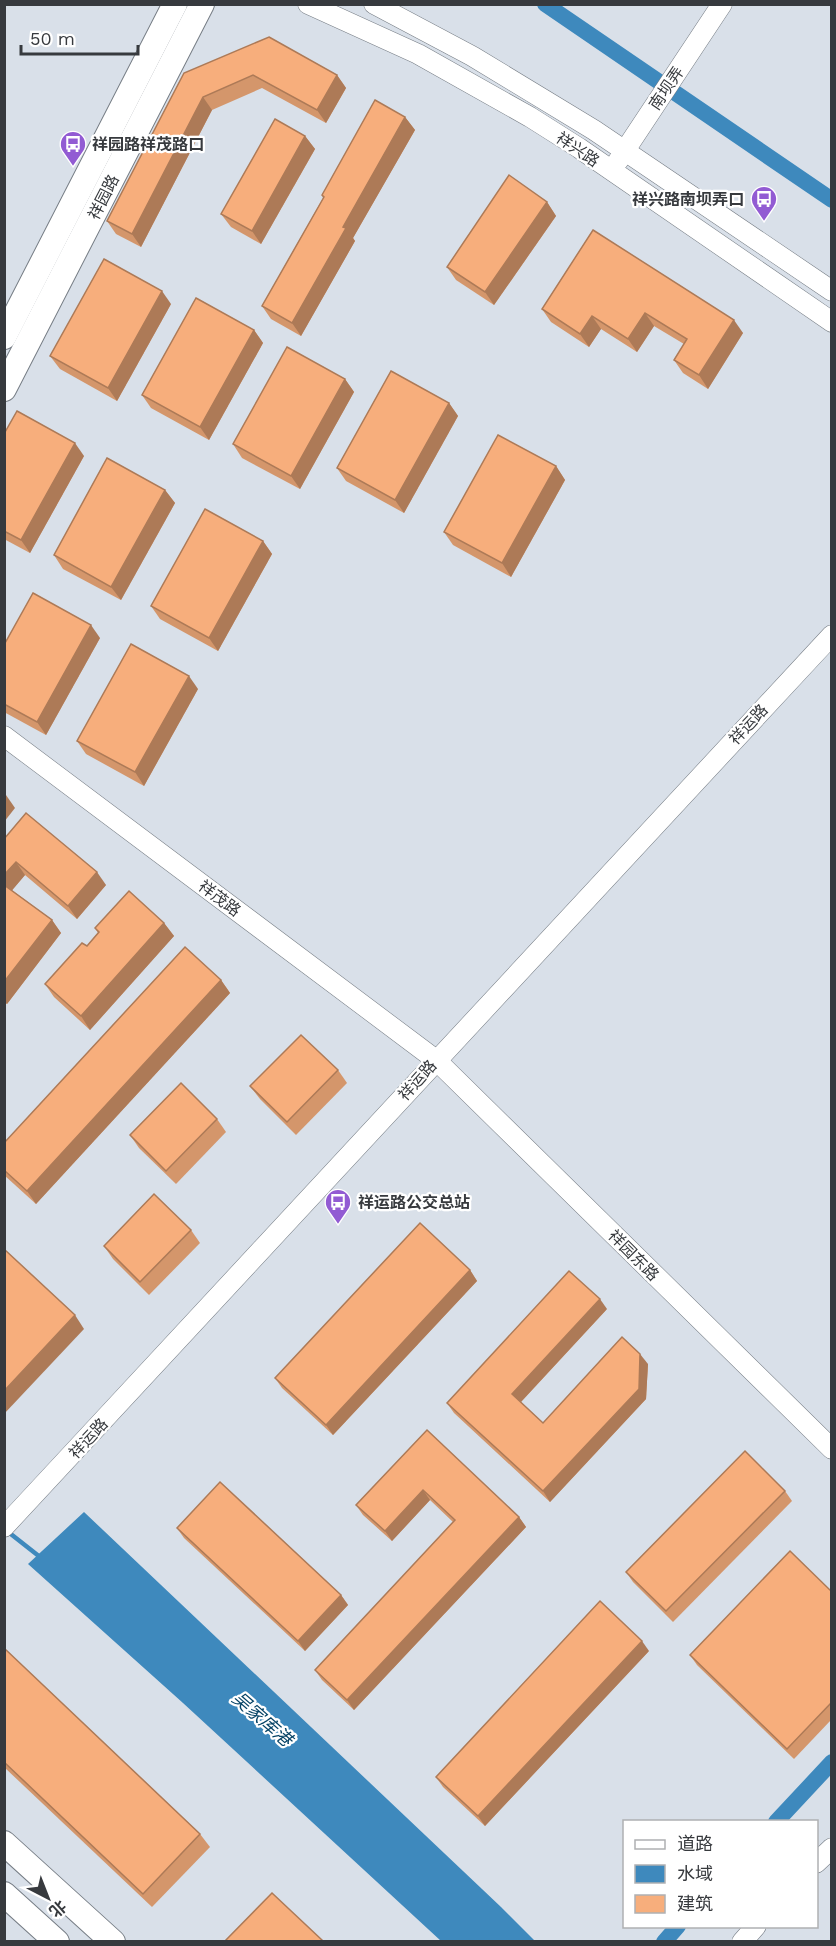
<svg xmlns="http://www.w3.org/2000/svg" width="836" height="1946" font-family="'Work Sans','Noto Sans SC',sans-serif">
<rect width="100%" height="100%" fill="#d9e0e9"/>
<polygon fill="#3e89bd" points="84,1512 501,1907 535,1941 441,1941 183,1703 28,1564"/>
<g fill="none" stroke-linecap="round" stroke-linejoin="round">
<polyline stroke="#3e89bd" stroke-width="4.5" points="7,1531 40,1557"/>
<g stroke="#3e89bd" stroke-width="16">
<polyline points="545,4 832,200"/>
<polyline points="776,1822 832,1762"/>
<polyline points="664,1942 678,1926"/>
</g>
<g stroke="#767d85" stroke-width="21">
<g id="minor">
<polyline points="308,4 418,54 530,117 579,148 832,322"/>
<polyline points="374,4 472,56 594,130 832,291"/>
<polyline points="618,161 722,4"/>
<polyline points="4,736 436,1060 832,1449"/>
<polyline points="4,1527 832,635"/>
<polyline points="816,1863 832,1848"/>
<polyline points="742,1942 756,1926"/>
</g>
</g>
<g stroke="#767d85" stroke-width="26">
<g id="major">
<polyline points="4,337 175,4"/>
<polyline points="4,389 202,4"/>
<polyline points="4,1843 113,1942"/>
<polyline points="4,1894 57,1942"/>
</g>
</g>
<use href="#minor" stroke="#fff" stroke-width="20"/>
<use href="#major" stroke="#fff" stroke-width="24"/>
</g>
<g fill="#d4966b">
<polygon points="184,73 337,75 346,88 326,123 262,88 212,110 141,247 116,234 107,221"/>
<polygon points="405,117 415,130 353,238 355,241 301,336 271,319 262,306 323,198 322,195"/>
<polygon points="305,136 315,149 261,244 231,227 221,214"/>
<polygon points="547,202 556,216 494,305 456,280 447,267"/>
<polygon points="593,230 743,333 708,389 683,373 674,360 684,344 654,326 637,352 601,329 589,347 551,322 542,309"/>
<polygon points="171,304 117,401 60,369 50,356"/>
<polygon points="254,330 263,343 209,440 151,408 142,395"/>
<polygon points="345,379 354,392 300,489 242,458 233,444"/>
<polygon points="449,403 458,416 404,513 346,481 337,468"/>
<polygon points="4,434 84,456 30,553 4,539"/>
<polygon points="556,466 565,480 511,577 453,545 444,532"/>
<polygon points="165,490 175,503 121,600 63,569 54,555"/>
<polygon points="263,541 272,554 218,651 160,619 151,606"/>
<polygon points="100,638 46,735 4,712 4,645"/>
<polygon points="198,689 144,786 86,754 77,741"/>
<polygon points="4,839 106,885 77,919 25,875 12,890 52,920 61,933 7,1004 4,1002"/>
<polygon points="164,923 174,936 90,1030 54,997 45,984 87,946 98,933 95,928"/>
<polygon points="221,980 230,993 36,1204 4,1175 4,1143"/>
<polygon points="338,1070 347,1083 296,1135 260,1099 250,1086"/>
<polygon points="217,1119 226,1132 176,1184 139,1148 130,1135"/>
<polygon points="191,1230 200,1243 149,1295 113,1259 104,1246"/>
<polygon points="470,1270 477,1281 333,1435 282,1388 275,1378"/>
<polygon points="607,1309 521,1402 543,1423 648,1364 646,1399 550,1502 454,1413 447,1403"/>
<polygon points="427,1430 519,1517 526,1527 354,1710 322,1680 315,1670 453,1522 430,1500 392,1541 363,1515 356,1505"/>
<polygon points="785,1491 792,1501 673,1622 633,1582 626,1572"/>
<polygon points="177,1528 341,1595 348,1605 305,1651 184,1538"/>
<polygon points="831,1591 831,1720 794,1759 697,1665 690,1655"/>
<polygon points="4,1648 200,1834 210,1847 152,1907 4,1767"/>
<polygon points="649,1651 485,1826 443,1787 436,1777"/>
</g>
<g fill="#ad7a57">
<polygon points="337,75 346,88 326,123 317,110"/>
<polygon points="203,97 212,110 141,247 132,234"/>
<polygon points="405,117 415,130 353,238 355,241 301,336 292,323 343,227"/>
<polygon points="305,136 315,149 261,244 252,231"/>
<polygon points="547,202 556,216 494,305 485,292"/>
<polygon points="162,291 171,304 117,401 108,388"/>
<polygon points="645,313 654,326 637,352 628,339"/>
<polygon points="592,316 601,329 589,347 580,334"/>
<polygon points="734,320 743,333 708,389 699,375"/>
<polygon points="254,330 263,343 209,440 200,427"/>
<polygon points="345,379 354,392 300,489 291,476"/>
<polygon points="449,403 458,416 404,513 395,500"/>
<polygon points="75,443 84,456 30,553 21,540"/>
<polygon points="556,466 565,480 511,577 502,563"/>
<polygon points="165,490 175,503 121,600 111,587"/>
<polygon points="263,541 272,554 218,651 209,638"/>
<polygon points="91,625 100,638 46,735 37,722"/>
<polygon points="189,676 198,689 144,786 135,772"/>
<polygon points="6,795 15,808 4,822 4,797"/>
<polygon points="16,862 25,875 9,894 4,888 4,875"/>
<polygon points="97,872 106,885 77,919 68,906"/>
<polygon points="52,920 61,933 7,1004 4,1001 4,982"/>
<polygon points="164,923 174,936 90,1030 81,1016"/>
<polygon points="221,980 230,993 36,1204 27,1191"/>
<polygon points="470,1270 477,1281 333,1435 326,1425"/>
<polygon points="600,1299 607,1309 519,1404 512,1394"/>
<polygon points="75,1315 84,1329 4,1414 4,1391"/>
<polygon points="640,1354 648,1364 646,1399 550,1502 543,1491"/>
<polygon points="423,1490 430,1500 392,1541 385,1531"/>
<polygon points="519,1517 526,1527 354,1710 347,1700"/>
<polygon points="341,1595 348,1605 305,1651 298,1641"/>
<polygon points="642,1641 649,1651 485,1826 478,1816"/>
</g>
<g fill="#f7ae7c" stroke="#ad7a57" stroke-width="1.5">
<polygon points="269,37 337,75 317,110 253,75 203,97 132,234 107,221 184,73"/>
<polygon points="375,100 405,117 343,227 346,228 292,323 262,306 324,197 322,195"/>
<polygon points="275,119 305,136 252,231 221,214"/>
<polygon points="509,175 547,202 485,292 447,267"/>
<polygon points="593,230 734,320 699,375 674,360 687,339 645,313 628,339 592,316 580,334 542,309"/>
<polygon points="104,259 162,291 108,388 50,356"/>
<polygon points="196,298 254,330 200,427 142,395"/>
<polygon points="287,347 345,379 291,476 233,444"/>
<polygon points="391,371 449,403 395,500 337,468"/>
<polygon points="17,411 75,443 21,540 4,531 4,434"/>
<polygon points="498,435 556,466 502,563 444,532"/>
<polygon points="107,458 165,490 111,587 54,555"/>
<polygon points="205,509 263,541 209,638 151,606"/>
<polygon points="33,593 91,625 37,722 4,704 4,645"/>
<polygon points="131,644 189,676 135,772 77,741"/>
<polygon points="26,813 97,872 68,906 16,862 4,875 4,839"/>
<polygon points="4,885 52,920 4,982"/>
<polygon points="129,891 164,923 81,1016 45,984 82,943 87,946 99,932 95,928"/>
<polygon points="185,947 221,980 27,1191 4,1170 4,1143"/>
<polygon points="301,1035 338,1070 287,1122 250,1086"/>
<polygon points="181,1083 217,1119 166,1171 130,1135"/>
<polygon points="154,1194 191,1230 140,1282 104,1246"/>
<polygon points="420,1223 470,1270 326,1425 275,1378"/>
<polygon points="4,1249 75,1315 4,1391"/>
<polygon points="569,1271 600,1299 512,1394 543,1423 622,1337 640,1354 639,1389 543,1491 447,1403"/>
<polygon points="427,1430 519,1517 347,1700 315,1670 455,1520 423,1490 385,1531 356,1505"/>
<polygon points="745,1451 785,1491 666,1611 626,1572"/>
<polygon points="220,1482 341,1595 298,1641 177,1528"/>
<polygon points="790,1551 831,1591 831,1703 787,1749 690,1655"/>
<polygon points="600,1601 642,1641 478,1816 436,1777"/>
<polygon points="4,1648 200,1834 143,1894 4,1762"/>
<polygon points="272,1893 323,1941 225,1941"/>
</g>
<defs>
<g id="bus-pin" transform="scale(1.35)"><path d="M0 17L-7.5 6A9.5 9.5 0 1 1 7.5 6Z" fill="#925bd3" stroke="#fff"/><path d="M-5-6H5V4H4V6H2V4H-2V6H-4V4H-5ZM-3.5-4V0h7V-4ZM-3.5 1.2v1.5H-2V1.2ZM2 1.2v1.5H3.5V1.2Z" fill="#fff"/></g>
</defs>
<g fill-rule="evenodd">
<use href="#bus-pin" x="73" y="144"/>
<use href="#bus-pin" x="764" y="199"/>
<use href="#bus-pin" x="338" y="1202"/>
</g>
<g text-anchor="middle" stroke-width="4.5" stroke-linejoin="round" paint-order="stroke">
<g font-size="16" fill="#373a3e" stroke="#fff">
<text transform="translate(666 88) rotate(-56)" y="6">南坝弄</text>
<text transform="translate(578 149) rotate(34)" y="6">祥兴路</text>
<text transform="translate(103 197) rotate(-63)" y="6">祥园路</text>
<text transform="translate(748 724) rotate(-47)" y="6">祥运路</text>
<text transform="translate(220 898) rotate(37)" y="6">祥茂路</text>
<text transform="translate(417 1080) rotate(-48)" y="6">祥运路</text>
<text transform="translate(634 1255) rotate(45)" y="6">祥园东路</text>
<text transform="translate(88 1438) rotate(-47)" y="6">祥运路</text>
</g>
<g font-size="16" font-weight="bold" fill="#373a3e" stroke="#fff" text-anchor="start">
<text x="92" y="150">祥园路祥茂路口</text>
<text x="744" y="205" text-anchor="end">祥兴路南坝弄口</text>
<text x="358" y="1208">祥运路公交总站</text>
</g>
<g font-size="18" font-style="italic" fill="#064366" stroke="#fff">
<text transform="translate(262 1719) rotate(41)" y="6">吴家库港</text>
</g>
</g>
<rect width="836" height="1946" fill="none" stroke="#373a3e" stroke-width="12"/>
<rect x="623" y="1820" width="195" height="108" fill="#ffffff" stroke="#afb0b2" stroke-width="1.5"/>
<rect x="635" y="1840" width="30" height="9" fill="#ffffff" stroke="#afb0b2" stroke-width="1.5"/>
<text x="677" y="1850" font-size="18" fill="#373a3e">道路</text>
<rect x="635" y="1865" width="30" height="18" fill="#3e89bd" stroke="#afb0b2" stroke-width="1.5"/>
<text x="677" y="1880" font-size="18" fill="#373a3e">水域</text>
<rect x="635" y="1895" width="30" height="18" fill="#f7ae7c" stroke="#afb0b2" stroke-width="1.5"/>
<text x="677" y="1910" font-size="18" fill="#373a3e">建筑</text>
<g transform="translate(48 1898) rotate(138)" stroke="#ffffff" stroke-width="4.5" paint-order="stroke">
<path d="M0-4.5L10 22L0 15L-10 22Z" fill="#373a3e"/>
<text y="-9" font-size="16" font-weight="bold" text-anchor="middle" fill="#373a3e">北</text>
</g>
<path d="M21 45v9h117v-9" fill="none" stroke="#373a3e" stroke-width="3"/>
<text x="30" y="45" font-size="18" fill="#373a3e" stroke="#ffffff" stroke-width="4.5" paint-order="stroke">50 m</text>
</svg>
